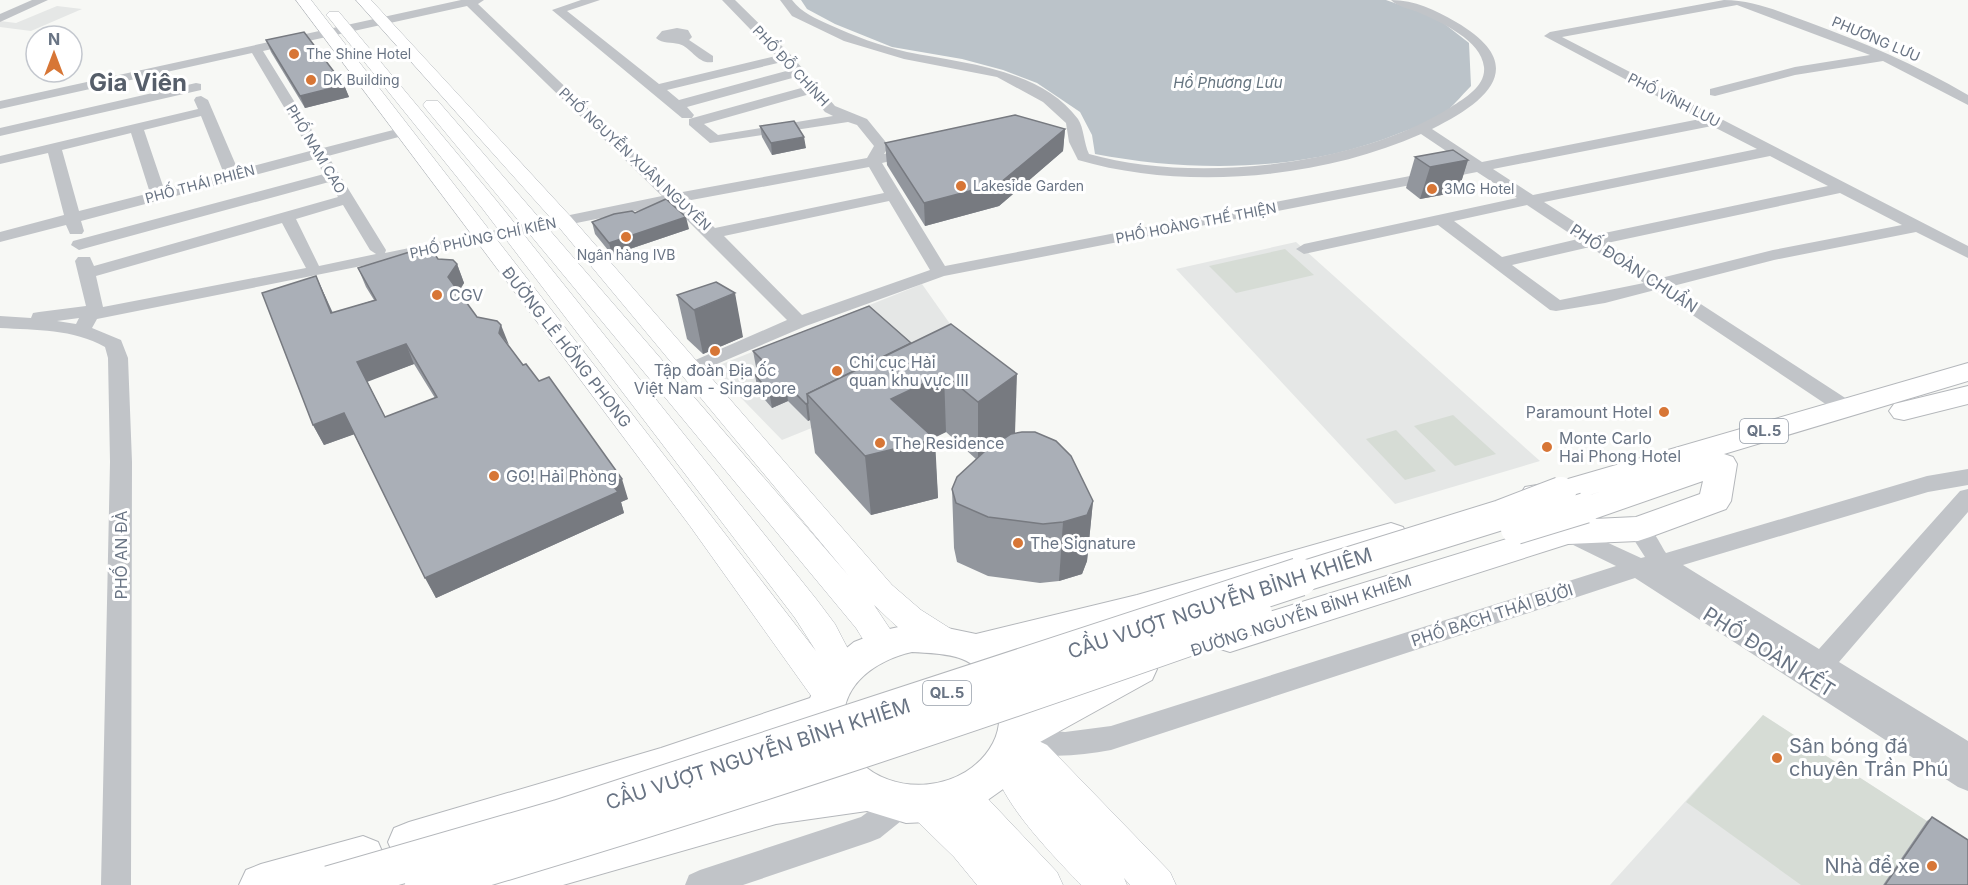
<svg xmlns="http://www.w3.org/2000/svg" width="1968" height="885" font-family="Inter,sans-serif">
<rect width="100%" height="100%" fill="#f7f8f5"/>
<g fill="#e5e7e6">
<polygon points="57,6 82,9 31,31 0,27 0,21 16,23"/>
<polygon points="1296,242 1540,461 1395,504 1176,269"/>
<polygon points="922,284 981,368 950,372 782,440 712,368"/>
<polygon points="1763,715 1968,848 1968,885 1610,885"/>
</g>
<g fill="#d6dcd5">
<polygon points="1285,249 1314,275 1236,293 1209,266"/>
<polygon points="1453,415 1496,454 1455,466 1414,426"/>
<polygon points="1396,430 1436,471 1405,480 1366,439"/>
<polygon points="1763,715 1927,821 1883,885 1801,885 1686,802"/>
</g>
<path fill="#bbc3c9" d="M801,0H1386L1437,18L1469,43L1471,86C1461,96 1450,110 1438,118C1427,125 1412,128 1400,133C1305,172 1195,173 1095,154L1092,135L1080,112L1037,83L1003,70L962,59L892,47L835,24L807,9Z"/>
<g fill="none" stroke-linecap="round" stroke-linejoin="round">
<g stroke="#b2b6bb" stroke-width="1">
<g id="major">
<polygon points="296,0 311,0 816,651 795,618 482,208 329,18 326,15 329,12 339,12 496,200 817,600 835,624 860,672 855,682 842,685 846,694 841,704 829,708 817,704 690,526"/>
<path d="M356,0H371L571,217L892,585L921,610L951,629L956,638L951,647C923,657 894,623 874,605L900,644L896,653C873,661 867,645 856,628L426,109L423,105L426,101H438L848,575L557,225Z"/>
<path d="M1014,729L1047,745L1170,872L1176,885H1130L1124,878L1127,885H1081C1057,859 984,788 994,750C996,744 999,739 1002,733Z"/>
<polygon points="961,779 974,784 1057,872 1063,885 977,885 954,857 912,816 907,804 912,792 925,787 943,797 948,784"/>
</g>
</g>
<g stroke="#b4b7bb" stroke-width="2">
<g id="highway">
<path d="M1968,363V381L1724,454L1733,457L1737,464L1731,501L1726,509L1650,537L1638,541L1568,544L1230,652L1217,648L1212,638L1217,628L1555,524L1574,500L1603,491C1578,498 1551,510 1525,503L1520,495L1525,487L1561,481ZM1703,481L1700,494L1636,517L1594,519Z"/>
<polygon points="1968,386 1968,404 1904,420 1894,418 1889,411 1894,404"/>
<path d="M1391,523L1403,527L1407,535L1403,543L1137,623L1010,655L1023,672L1036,705L1109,665L1139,654L1152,658L1157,669L1152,680L1031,747L1016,776L1006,787L982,804L953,815L927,822L906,823L867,811L776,824L563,885H468L475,870L490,864L776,786L825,780L812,755L806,733L661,784L409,862L394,856L388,842L394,828L409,822L661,748L810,698L821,674L833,659L854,642L885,630L912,624H928L976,634L1137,595ZM912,652C928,653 947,653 962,659C993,671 1009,713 993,743C967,792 892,799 856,758C847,748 845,738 844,725C840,684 877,660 912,652Z"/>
<polygon points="363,836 378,842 384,856 378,870 333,885 239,885 246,870 261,864"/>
</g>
</g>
<g fill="#c1c4c8" fill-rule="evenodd">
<polygon points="32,0 48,0 0,22 0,14"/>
<path d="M461,0H484L478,4L677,193L867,158L874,146L857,125L848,122L710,143L689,125V119L805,87L796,77L687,107L694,115L692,118H682L552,10L581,0H600L567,11L659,84L776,56L722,0H735L790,54L835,106L867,119L889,146L884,154L915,147L920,148L922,151L920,154L882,163L945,266L1467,165L1421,134C1320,179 1184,191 1078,160L1069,142L1066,123L1043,102L997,77L904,59L844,41L792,16L780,0H792C802,13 815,18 830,25C854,36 881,46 907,52C963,63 1041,69 1078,119C1084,128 1084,144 1089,154C1194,184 1359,166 1451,107C1465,98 1486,86 1484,67C1481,40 1442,23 1420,13C1411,9 1398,7 1391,0C1415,0 1435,10 1456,22C1530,65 1489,101 1432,129L1482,162L1700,119L1544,36L1550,32L1724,0C1754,0 1780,12 1808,22C1863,42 1917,65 1968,95V105L1883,61L1795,75L1715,96L1710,95V89L1795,67L1870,55L1737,5L1562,37L1968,246V258L1916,232L1774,260L1673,286L1853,403L1856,408L1853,413H1839L1655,290L1605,303L1556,311L1550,310L1438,225L1304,254L1296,249L1304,244L1517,198L1477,172L944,276L806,326L691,375L684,373L681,369L684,365L787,320L671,204L97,319L92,328L121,340L128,358L132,462L131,885H101L110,462L108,358L105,347C73,329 36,330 0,328V316L31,318L33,313L39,312L86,306L75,261L78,257H90L94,266L338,197L329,182L79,250L71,245L73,241L324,174L315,159L81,221L84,231L82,234H70L66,225L0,242V232L64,215L48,153L0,164V156L198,109L194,100L196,97L201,96L208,100L238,170L310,151L252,53L0,109V101ZM467,6L662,196L385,253L386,250L328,156L406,135L408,132L401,128L323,148L263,51ZM782,62L790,70L679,100L667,90ZM810,94L825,112L833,116L718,135L704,124ZM201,116L224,174L164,189L144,130ZM1712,126L1757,149L1533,195L1493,169ZM131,133L150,193L79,211L62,150ZM1770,156L1828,186L1595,235L1544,202ZM869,167L884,193L715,228L686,201ZM1840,193L1902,225L1773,250L1661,278L1607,243ZM889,201L930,270L802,315L724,236ZM343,205L370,250L376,254L319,266L296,219ZM1527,205L1578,239L1502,257L1454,221ZM282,223L306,268L103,307L96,276ZM1590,247L1644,283L1560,300L1512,265ZM79,318L76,324L57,321Z"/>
<path d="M677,28L688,30L692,37L689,40L713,56V62C698,65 691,47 679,44C671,42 663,44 656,38L662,31Z"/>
<polygon points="196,83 201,84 201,90 0,136 0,128"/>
<path d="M1968,469V485L1928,492L1683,565L1819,649L1960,491L1968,489V512L1839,662L1968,741V791L1958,787L1635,578L1111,750C1078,756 1042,760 1009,748L1005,740L1009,732L1019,728L1065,732L1111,726L1616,566L1559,538L1556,532L1559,526L1567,524L1641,558L1645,557L1627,529L1630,523C1649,517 1657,539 1666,553L1927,476Z"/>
<polygon points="901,791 911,795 915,804 911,813 880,838 870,842 743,885 685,885 689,875 700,870 861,817 891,795"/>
</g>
<use href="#major" fill="#fff" fill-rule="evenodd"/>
<use href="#highway" fill="#fff" fill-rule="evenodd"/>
<g stroke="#b4b7bb" stroke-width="32" stroke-linecap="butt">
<g id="highway-bridge-far1">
<polyline points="1516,529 1585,508"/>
<polyline points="1295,579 1501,515 1561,492"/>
</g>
</g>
<g stroke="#b4b7bb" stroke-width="40" stroke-linecap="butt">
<g id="highway-bridge">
<polyline points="330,885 559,819 1299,577"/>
<path d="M424,885C704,804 979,711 1253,614"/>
</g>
</g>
<use href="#highway-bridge-far1" stroke="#fff" stroke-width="30"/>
<use href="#highway-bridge" stroke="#fff" stroke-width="38"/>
</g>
<g fill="#92969d" fill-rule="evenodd">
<polygon points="266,40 344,85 349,97 305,108 271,52"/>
<polygon points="760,126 806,148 772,155 762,137"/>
<polygon points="1065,129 1063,151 999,206 925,226 887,165 885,143"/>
<polygon points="1415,157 1468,160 1458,192 1420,199 1406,188"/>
<polygon points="635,213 689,229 612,255 595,234 592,222"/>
<path d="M438,259L457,264L464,283L459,292L477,317L508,345L523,365L628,499L621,502L624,513L436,598L354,434L324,445L313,425L316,276L333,313L374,300L366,287L358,268ZM414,364L435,398L385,417L367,381Z"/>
<polygon points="677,295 743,337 703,354 687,339"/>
<polygon points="869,306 1015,433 1093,501 1087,561 1082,574 1059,581 1040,583 988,576 957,562 954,548 952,489 976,459 946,432 934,438 938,498 871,515 815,453 810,420 808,421 788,401 772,408 758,392 755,375 761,373 756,367 753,351"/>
<polygon points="1932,817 1968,885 1883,885 1927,821"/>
</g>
<g fill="#777a80">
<polygon points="344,85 349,97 305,108 300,96"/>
<polygon points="1065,129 1063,151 999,206 925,226 924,203"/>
<polygon points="804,137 806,148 772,155 771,143"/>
<polygon points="1468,160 1458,192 1420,199 1430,167"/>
<polygon points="686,217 689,229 612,255 609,243"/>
<polygon points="457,264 464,283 455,296 448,277"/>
<polygon points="316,276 325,296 341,333 331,313"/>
<polygon points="735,293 743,337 703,354 694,310"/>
<polygon points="501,325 509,345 499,333"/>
<polygon points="406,344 414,364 367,382 357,362"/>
<polygon points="944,374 946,432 929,440 935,439 938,498 871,515 865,456 891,399"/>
<polygon points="1017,374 1015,433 978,461 978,402"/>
<polygon points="786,384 788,401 772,408 769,391"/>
<polygon points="808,403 810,420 808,421 806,404"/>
<polygon points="344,413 355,434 324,445 313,425"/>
<polygon points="622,479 628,499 621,502 624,513 436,598 425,578 611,483"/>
<polygon points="1093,501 1087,561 1082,574 1059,581 1063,522"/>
</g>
<g fill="#aaafb7" stroke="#777a80" stroke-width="1.5" fill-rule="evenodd">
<polygon points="304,32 344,85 300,96 266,40"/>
<polygon points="1015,115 1065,129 1000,183 924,203 885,143"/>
<polygon points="794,121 804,137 771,143 760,126"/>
<polygon points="1453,150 1468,160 1430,167 1415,157"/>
<polygon points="666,199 686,217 609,243 592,222 614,214 632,211 635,213"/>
<path d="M429,246L438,259L453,260L457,264L448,277L477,317L497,321L501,325L499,333L523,365L526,364L539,381L549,377L622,479L611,483L618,492L425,578L344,413L313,425L262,293L316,276L331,313L376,300L358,268ZM406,344L437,397L385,417L357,362Z"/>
<polygon points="716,282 735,293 694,310 677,295"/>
<polygon points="869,306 911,343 807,394 808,403 806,404 786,384 769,391 755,375 771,369 753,351"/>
<polygon points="951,324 1017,374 978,402 944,374 891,399 935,439 865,456 807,394"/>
<polygon points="1022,432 1035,432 1056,441 1071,456 1093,501 1087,515 1063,522 1043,524 988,517 956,503 952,489 957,477 984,452 1011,434"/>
<polygon points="1932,817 1968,840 1968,885 1885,885"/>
</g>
<g fill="#d77636" stroke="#fff" stroke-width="2">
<circle cx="294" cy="54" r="6"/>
<circle cx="311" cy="80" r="6"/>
<circle cx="961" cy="186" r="6"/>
<circle cx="1432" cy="189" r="6"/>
<circle cx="626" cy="237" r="6"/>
<circle cx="437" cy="295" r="6"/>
<circle cx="715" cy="351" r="6"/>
<circle cx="837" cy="371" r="6"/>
<circle cx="1664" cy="412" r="6"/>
<circle cx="880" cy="443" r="6"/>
<circle cx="1547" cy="447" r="6"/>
<circle cx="494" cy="476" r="6"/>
<circle cx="1018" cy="543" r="6"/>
<circle cx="1777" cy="758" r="6"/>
<circle cx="1932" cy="866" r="6"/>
</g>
<g text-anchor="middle" stroke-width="6" stroke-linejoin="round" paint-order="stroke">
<g font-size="14" fill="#697484" stroke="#fff">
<text transform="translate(1876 39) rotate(23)" y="5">PHƯƠNG LƯU</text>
<text transform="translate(791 66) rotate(47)" y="5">PHỐ ĐỖ CHÍNH</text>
<text transform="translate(1674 100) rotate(27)" y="5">PHỐ VĨNH LƯU</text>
<text transform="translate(316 149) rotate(59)" y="5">PHỐ NAM CAO</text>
<text transform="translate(635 159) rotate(43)" y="5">PHỐ NGUYỄN XUÂN NGUYÊN</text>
<text transform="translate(200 184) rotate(-15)" y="5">PHỐ THÁI PHIÊN</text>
<text transform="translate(1196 223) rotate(-11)" y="5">PHỐ HOÀNG THẾ THIỆN</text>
<text transform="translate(483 238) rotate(-12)" y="5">PHỐ PHÙNG CHÍ KIÊN</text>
</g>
<g font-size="14" fill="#697484" stroke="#fff" text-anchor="start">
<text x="306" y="59">The Shine Hotel</text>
<text x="323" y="85">DK Building</text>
<text x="973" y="191">Lakeside Garden</text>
<text x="1444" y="194">3MG Hotel</text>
<text x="626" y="260" text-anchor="middle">Ngân hàng IVB</text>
</g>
<g font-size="15" font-style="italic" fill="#65747f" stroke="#fff">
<text x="1228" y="88">Hồ Phương Lưu</text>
</g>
<g fill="#fff" stroke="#969ea9" stroke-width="1.5">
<rect x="1740" y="419" width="48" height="24" rx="4.5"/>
<rect x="923" y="681" width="48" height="24" rx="4.5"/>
</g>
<g font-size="15" font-weight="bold" fill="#697484">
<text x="1764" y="436">QL.5</text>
<text x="947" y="698">QL.5</text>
</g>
<g font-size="16" fill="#697484" stroke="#fff">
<text transform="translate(1634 268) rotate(33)" y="6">PHỐ ĐOÀN CHUẨN</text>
<text transform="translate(567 347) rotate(52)" y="6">ĐƯỜNG LÊ HỒNG PHONG</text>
<text transform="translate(121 555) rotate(-90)" y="6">PHỐ AN ĐÀ</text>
<text transform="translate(1301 615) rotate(-18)" y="6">ĐƯỜNG NGUYỄN BỈNH KHIÊM</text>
<text transform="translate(1492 615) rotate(-18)" y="6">PHỐ BẠCH THÁI BƯỞI</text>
</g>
<g font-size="16" fill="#697484" stroke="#fff" text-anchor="start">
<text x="449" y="301">CGV</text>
<text x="849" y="368">Chi cục Hải<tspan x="849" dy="18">quan khu vực III</tspan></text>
<text x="715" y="376" text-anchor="middle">Tập đoàn Địa ốc<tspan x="715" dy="18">Việt Nam - Singapore</tspan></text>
<text x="1652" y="418" text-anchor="end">Paramount Hotel</text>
<text x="1559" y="444">Monte Carlo<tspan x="1559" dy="18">Hai Phong Hotel</tspan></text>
<text x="892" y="449">The Residence</text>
<text x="506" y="482">GO! Hải Phòng</text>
<text x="1030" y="549">The Signature</text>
</g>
<g font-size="20" fill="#697484" stroke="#fff">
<text transform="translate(1220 603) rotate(-18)" y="7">CẦU VƯỢT NGUYỄN BỈNH KHIÊM</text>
<text transform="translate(1769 652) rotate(32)" y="7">PHỐ ĐOÀN KẾT</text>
<text transform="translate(758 754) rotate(-18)" y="7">CẦU VƯỢT NGUYỄN BỈNH KHIÊM</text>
</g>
<g font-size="20" fill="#697484" stroke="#fff" text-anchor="start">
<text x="1789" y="753">Sân bóng đá<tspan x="1789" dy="23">chuyên Trần Phú</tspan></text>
<text x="1920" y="873" text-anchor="end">Nhà để xe</text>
</g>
<g font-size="24" font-weight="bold" fill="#565e6a" stroke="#fff">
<text x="138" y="91">Gia Viên</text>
</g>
</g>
<g transform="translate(54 54)"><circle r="28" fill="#ffffff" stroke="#c3c7ce" stroke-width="1.5"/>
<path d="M0-4.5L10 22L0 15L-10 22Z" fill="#d77636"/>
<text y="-9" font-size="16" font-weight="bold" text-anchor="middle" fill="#697484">N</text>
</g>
</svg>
